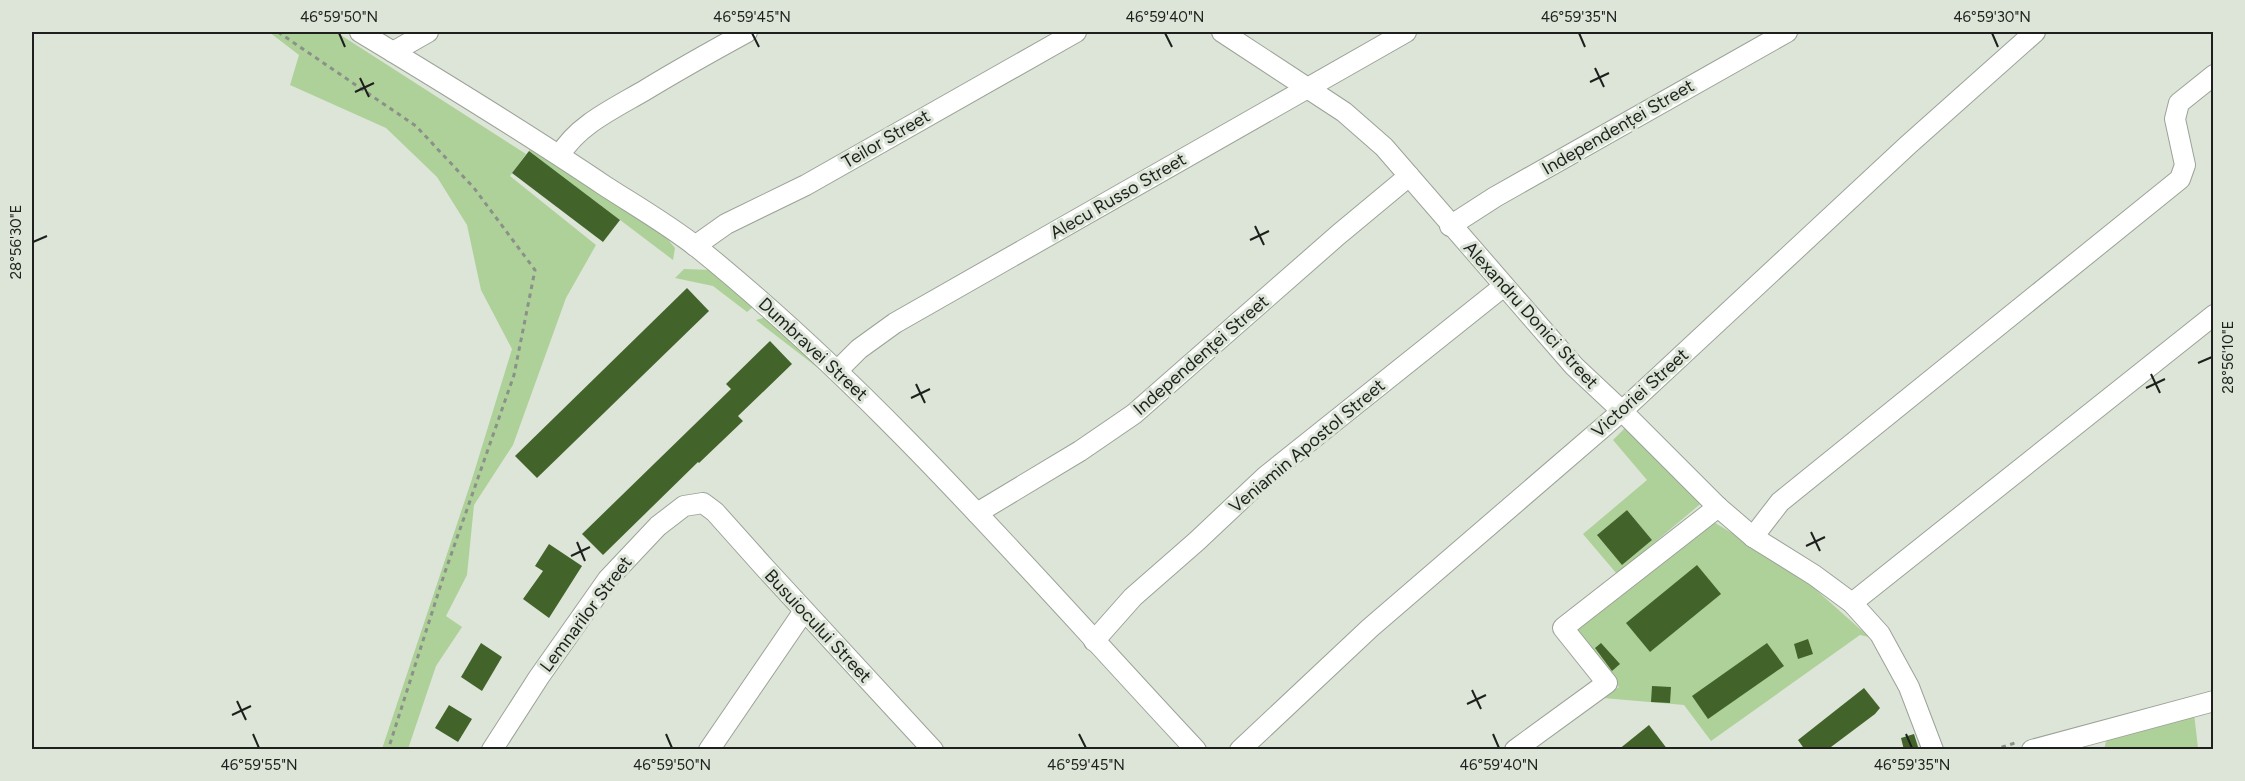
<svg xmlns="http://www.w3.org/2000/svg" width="2245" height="781" font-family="Figtree,sans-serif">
<rect width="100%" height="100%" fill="#dde5d8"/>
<g fill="#aed19a" fill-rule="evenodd">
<polygon points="269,32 336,32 526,154 510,176 596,245 566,298 513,445 474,505 467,575 446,616 462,627 436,666 408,749 382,749 472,479 512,349 481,290 467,225 437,177 386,128 290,85 299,55"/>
<polygon points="532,145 664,235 675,248 673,260 529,151"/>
<polygon points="684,269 712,270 754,306 747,312 713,286 675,278"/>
<polygon points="766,317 821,365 818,368 756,320"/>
<path d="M1628,425L1704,501L1617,574L1583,534L1647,480L1613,440ZM1627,510L1652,540L1598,534Z"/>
<polygon points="1712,521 1796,572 1869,637 1860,635 1711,741 1684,705 1603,698 1619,687 1571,630"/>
<polygon points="2194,713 2198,748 2104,750 2107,737"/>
</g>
<g fill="#42642b">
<polygon points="529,151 620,220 603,242 512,173"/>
<polygon points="687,288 709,311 537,478 515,456"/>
<polygon points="770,341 792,364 738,416 743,421 699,463 698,462 603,555 582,534 731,389 726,384"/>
<polygon points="1627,510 1652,540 1622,565 1597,535"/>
<polygon points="549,544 582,566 549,618 523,599 543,571 535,566"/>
<polygon points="1697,565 1721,594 1650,652 1626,623"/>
<polygon points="1808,639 1813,654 1798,659 1794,644"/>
<polygon points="481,643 502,657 482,691 461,677"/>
<polygon points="1601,643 1620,664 1612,671 1595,648"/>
<polygon points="1767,643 1784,666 1708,719 1692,696"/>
<polygon points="1652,686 1671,687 1670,703 1651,702"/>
<polygon points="1864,688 1880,708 1875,714 1827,750 1805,750 1798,740"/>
<polygon points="449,705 472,719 458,742 435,728"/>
<polygon points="1649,725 1668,750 1618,750"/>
<polygon points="1914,734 1919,750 1904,750 1901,738"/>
</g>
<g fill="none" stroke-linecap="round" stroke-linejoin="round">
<g stroke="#9ba397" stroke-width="22">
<g id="minor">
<path d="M360,32C443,82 525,132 605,186C636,206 669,225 698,248C882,397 1035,578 1196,750"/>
<polyline points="1222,32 1344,112 1384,147 1574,366 1622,411 1718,507 1753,537 1814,575 1852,603 1880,634 1909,687 1933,750"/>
<polyline points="393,52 428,32"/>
<path d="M560,155C578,124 617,107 647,89C680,69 714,50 747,32"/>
<polyline points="1450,226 1495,197 1787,32"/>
<polyline points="695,246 726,224 806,185 1076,32"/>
<polyline points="838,370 859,349 895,323 1406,32"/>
<polyline points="977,513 1080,451 1134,414 1338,235 1409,176"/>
<polyline points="1753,537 1780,502 2180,179 2185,165 2175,119 2179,103 2214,75"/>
<polyline points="1852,603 2214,315"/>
<polyline points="1094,641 1133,597 1197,541 1266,476 1504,286"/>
<polyline points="492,750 539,677 608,579 658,526 684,506 703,503 715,512 765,568 933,750"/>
<polyline points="709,750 804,611"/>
<polyline points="1240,750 1370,628 1622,411 1908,145 2035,32"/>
<polyline points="1515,750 1607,683 1563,628 1718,507"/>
<polyline points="2032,750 2214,701"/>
</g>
</g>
<g stroke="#8b9188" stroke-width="3" stroke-dasharray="4.5 4.5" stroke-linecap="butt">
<polyline points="278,32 416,126 474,188 535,270 514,375 444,575 388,750"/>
<polyline points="1993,750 2015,743"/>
</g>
<use href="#minor" stroke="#fff" stroke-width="20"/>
</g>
<path fill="none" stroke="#1d201c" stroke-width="2" d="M339,33L345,47M752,33L759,47M1165,33L1172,47M1579,33L1585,47M1992,33L1998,47M1595,68L1604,87M360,78L369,97M1590,82L1609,73M355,92L374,83M1255,226L1264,245M1250,240L1269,231M33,242L47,236M2198,363L2212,357M2151,374L2160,393M916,384L925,403M2146,388L2165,379M911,398L930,389M1811,532L1820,551M577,542L585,561M1806,546L1825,537M571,556L590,547M1472,690L1481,709M237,701L246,720M1467,704L1486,695M232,715L251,706M253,734L259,748M666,734L672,748M1079,734L1086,748M1493,734L1499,748M1906,734L1912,748"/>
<g text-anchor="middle" stroke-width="6" stroke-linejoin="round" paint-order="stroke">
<g font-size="18" fill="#1d201c" stroke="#dde5d8">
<text transform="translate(1618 127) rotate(-30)" y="6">Independenței Street</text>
<text transform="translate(886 139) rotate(-30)" y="6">Teilor Street</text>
<text transform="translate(1118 196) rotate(-30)" y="6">Alecu Russo Street</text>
<text transform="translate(1531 315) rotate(48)" y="6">Alexandru Donici Street</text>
<text transform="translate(813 349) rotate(43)" y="6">Dumbravei Street</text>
<text transform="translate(1201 355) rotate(-41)" y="6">Independenţei Street</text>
<text transform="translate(1640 393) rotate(-42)" y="6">Victoriei Street</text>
<text transform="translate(1307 446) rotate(-40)" y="6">Veniamin Apostol Street</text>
<text transform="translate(586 614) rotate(-53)" y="6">Lemnarilor Street</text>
<text transform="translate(818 626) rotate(47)" y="6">Busuiocului Street</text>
</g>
</g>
<rect width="2245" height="781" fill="none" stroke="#dde5d8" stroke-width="66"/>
<rect x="33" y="33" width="2179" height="715" fill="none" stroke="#1d201c" stroke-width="2"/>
<g font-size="15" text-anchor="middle" fill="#1d201c">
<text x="339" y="22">46°59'50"N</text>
<text x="752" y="22">46°59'45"N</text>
<text x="1165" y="22">46°59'40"N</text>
<text x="1579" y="22">46°59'35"N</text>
<text x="1992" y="22">46°59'30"N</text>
<text transform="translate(16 242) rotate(-90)" y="5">28°56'30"E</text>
<text transform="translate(2228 357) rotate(-90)" y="5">28°56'10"E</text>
<text x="259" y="770">46°59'55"N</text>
<text x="672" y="770">46°59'50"N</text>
<text x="1086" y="770">46°59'45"N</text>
<text x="1499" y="770">46°59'40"N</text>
<text x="1912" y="770">46°59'35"N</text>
</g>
</svg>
